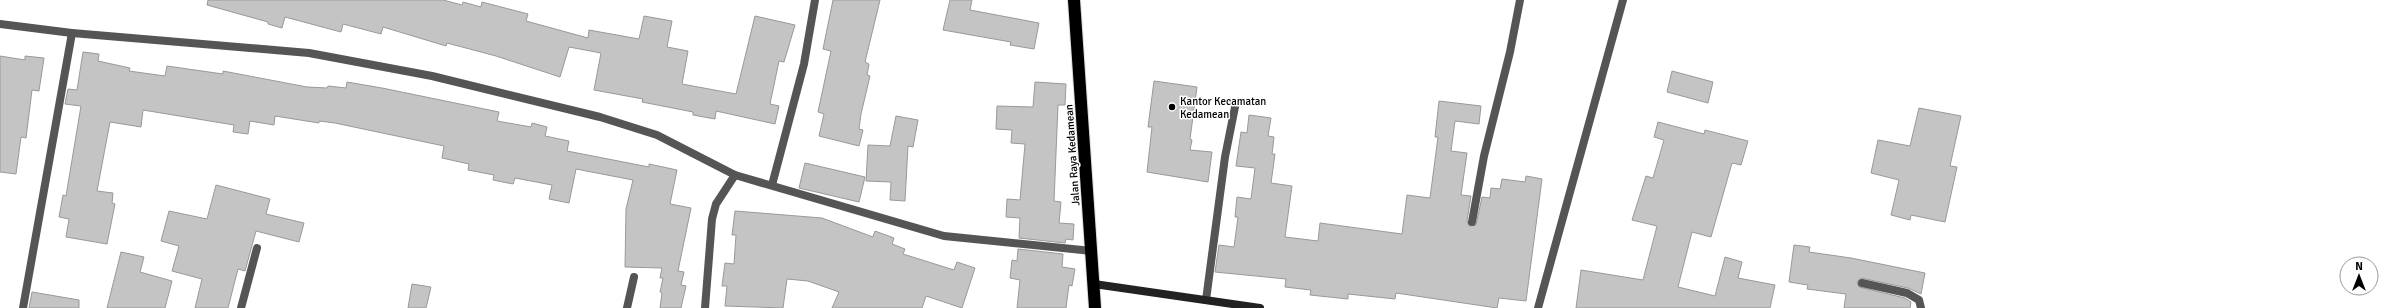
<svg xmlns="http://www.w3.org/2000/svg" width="2391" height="308" font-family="Signika,sans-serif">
<rect width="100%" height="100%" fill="#fff"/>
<g fill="#c4c4c4" stroke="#999">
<polygon points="208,0 443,0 462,5 463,2 481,7 482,2 528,14 526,21 588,38 589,30 639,39 644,16 672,21 667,47 688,51 682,84 736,94 755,16 795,25 784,62 779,61 770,104 779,106 775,124 716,111 715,119 693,115 693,112 642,102 643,99 594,90 601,53 569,47 560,77 496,56 447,43 446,46 383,27 381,34 343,24 341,32 285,17 282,28 268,24 268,22 207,5"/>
<polygon points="833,0 880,0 865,62 869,64 867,75 870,76 861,114 859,129 863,130 859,146 819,136 824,114 818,112 831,51 823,49"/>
<polygon points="950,0 972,0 970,10 1039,23 1034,49 1010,45 1011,42 943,30"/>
<polygon points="83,52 99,54 98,61 130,68 129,71 165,76 167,66 223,74 223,71 307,87 327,88 328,86 346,88 347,82 382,88 499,112 497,121 531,127 532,123 547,127 545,136 569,141 567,151 649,167 649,164 677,170 670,204 691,208 678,271 684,272 681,285 686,286 681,308 660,308 662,293 660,292 663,278 660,278 662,268 625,267 626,209 633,180 576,169 569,203 549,199 552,185 515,178 513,184 493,180 494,175 468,170 469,164 442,158 444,146 335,123 319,121 319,123 275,116 274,125 250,121 248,134 233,132 234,125 143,110 141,127 110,122 97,191 113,193 112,203 115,204 107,244 66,237 69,219 59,217 63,195 66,196 81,106 65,104 68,89 77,90"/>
<polygon points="0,56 25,60 25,56 44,58 39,91 32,90 26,138 21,137 16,174 0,172"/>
<polygon points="1672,71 1713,82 1708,103 1667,92"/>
<polygon points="1154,81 1197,87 1190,139 1192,140 1190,150 1212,152 1208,182 1147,172 1152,127 1148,127"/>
<polygon points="1035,82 1066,84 1065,105 1058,105 1054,201 1061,202 1059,223 1074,224 1073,240 1066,239 1065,243 1019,238 1020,218 1006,217 1007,199 1020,200 1025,144 1011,143 1012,130 996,129 997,106 1033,107"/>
<polygon points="1439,101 1481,106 1479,124 1455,121 1451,151 1467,153 1461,195 1471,196 1467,221 1469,226 1476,225 1482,197 1490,198 1491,188 1500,189 1502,179 1525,182 1526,176 1542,179 1526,301 1499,298 1497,308 1396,293 1395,299 1348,294 1348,299 1310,295 1311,290 1285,287 1286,279 1215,272 1219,245 1234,247 1238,217 1235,217 1237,197 1251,199 1255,168 1236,166 1241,132 1247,133 1249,115 1271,118 1268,136 1274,137 1272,154 1275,154 1271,183 1292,186 1285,237 1318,241 1320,223 1402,234 1407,195 1430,198 1438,137 1435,137"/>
<polygon points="1919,108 1961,116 1950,166 1957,167 1945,222 1911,215 1910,220 1891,215 1899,180 1871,173 1878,140 1910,146"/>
<polygon points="896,116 918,120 913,147 908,146 905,201 890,200 891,182 866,181 868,145 890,146"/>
<polygon points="1658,122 1704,134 1705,130 1748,141 1741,165 1732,163 1711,237 1692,232 1678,287 1715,296 1725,257 1742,262 1738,278 1775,285 1770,308 1576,308 1581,270 1643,280 1657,226 1632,220 1646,176 1653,178 1664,140 1654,137"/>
<polygon points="805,163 865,177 859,202 799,188"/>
<polygon points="216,185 270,199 266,214 304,223 299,242 256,231 245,271 238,269 228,308 195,308 202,279 172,271 179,246 161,241 169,211 207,219"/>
<polygon points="735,211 822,218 873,237 875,231 894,238 892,244 905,249 903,254 954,270 957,262 975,268 962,308 926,296 922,308 832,308 839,292 808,281 787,279 783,308 725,306 727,286 722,286 725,263 734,264 736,235 732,235"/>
<polygon points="1794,245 1810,247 1809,252 1851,258 1925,273 1921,294 1908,288 1861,278 1857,282 1859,287 1905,298 1911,302 1910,308 1844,308 1846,294 1807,289 1808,285 1789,282"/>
<polygon points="1018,249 1063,254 1062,267 1075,269 1072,286 1069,285 1066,308 1017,308 1020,280 1010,278 1012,260 1017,261"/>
<polygon points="121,252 144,257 140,272 172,281 165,308 107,308"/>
<polygon points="412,284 431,287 426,308 408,308"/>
<polygon points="32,292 79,300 79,308 29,308"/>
</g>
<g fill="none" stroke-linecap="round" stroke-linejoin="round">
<g stroke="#dbdbdb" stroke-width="14">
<polyline id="highway" points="1074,0 1095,308"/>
</g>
<g stroke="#555" stroke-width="8">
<polyline points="0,24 72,33 309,53 432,76 600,117 657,135 735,175 944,236 1092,251"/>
<polyline points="772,185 804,64 815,0"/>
<polyline points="1472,222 1484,156 1510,52 1520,0"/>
<polyline points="1862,283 1907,293 1919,300 1921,308"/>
<polyline points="1206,300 1225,157 1235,107"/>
<polyline points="23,308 72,33"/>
<polyline points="241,308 257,248"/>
<polyline points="627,308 634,277"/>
<polyline points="705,308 712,219 716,204 735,175"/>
<polyline points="1538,308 1623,0"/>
</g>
<polyline stroke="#222" stroke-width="8" points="1094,284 1260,308"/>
<use href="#highway" stroke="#000" stroke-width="12"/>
</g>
<circle fill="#000" stroke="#fff" stroke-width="1.5" cx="1172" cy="107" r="4"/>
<g text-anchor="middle" stroke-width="3" stroke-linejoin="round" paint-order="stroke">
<g font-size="11" fill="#000" stroke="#fff" text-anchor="start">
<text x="1180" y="105">Kantor Kecamatan<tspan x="1180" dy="13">Kedamean</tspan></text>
</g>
<g font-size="11" fill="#000" stroke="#fff">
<text transform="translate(1072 155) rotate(-94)" y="4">Jalan Raya Kedamean</text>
</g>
</g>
<g transform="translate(2359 276)"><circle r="19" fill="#ffffff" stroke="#999999"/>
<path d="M0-3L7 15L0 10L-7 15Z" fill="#000000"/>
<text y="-6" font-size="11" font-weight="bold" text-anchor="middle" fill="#000000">N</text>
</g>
</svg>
